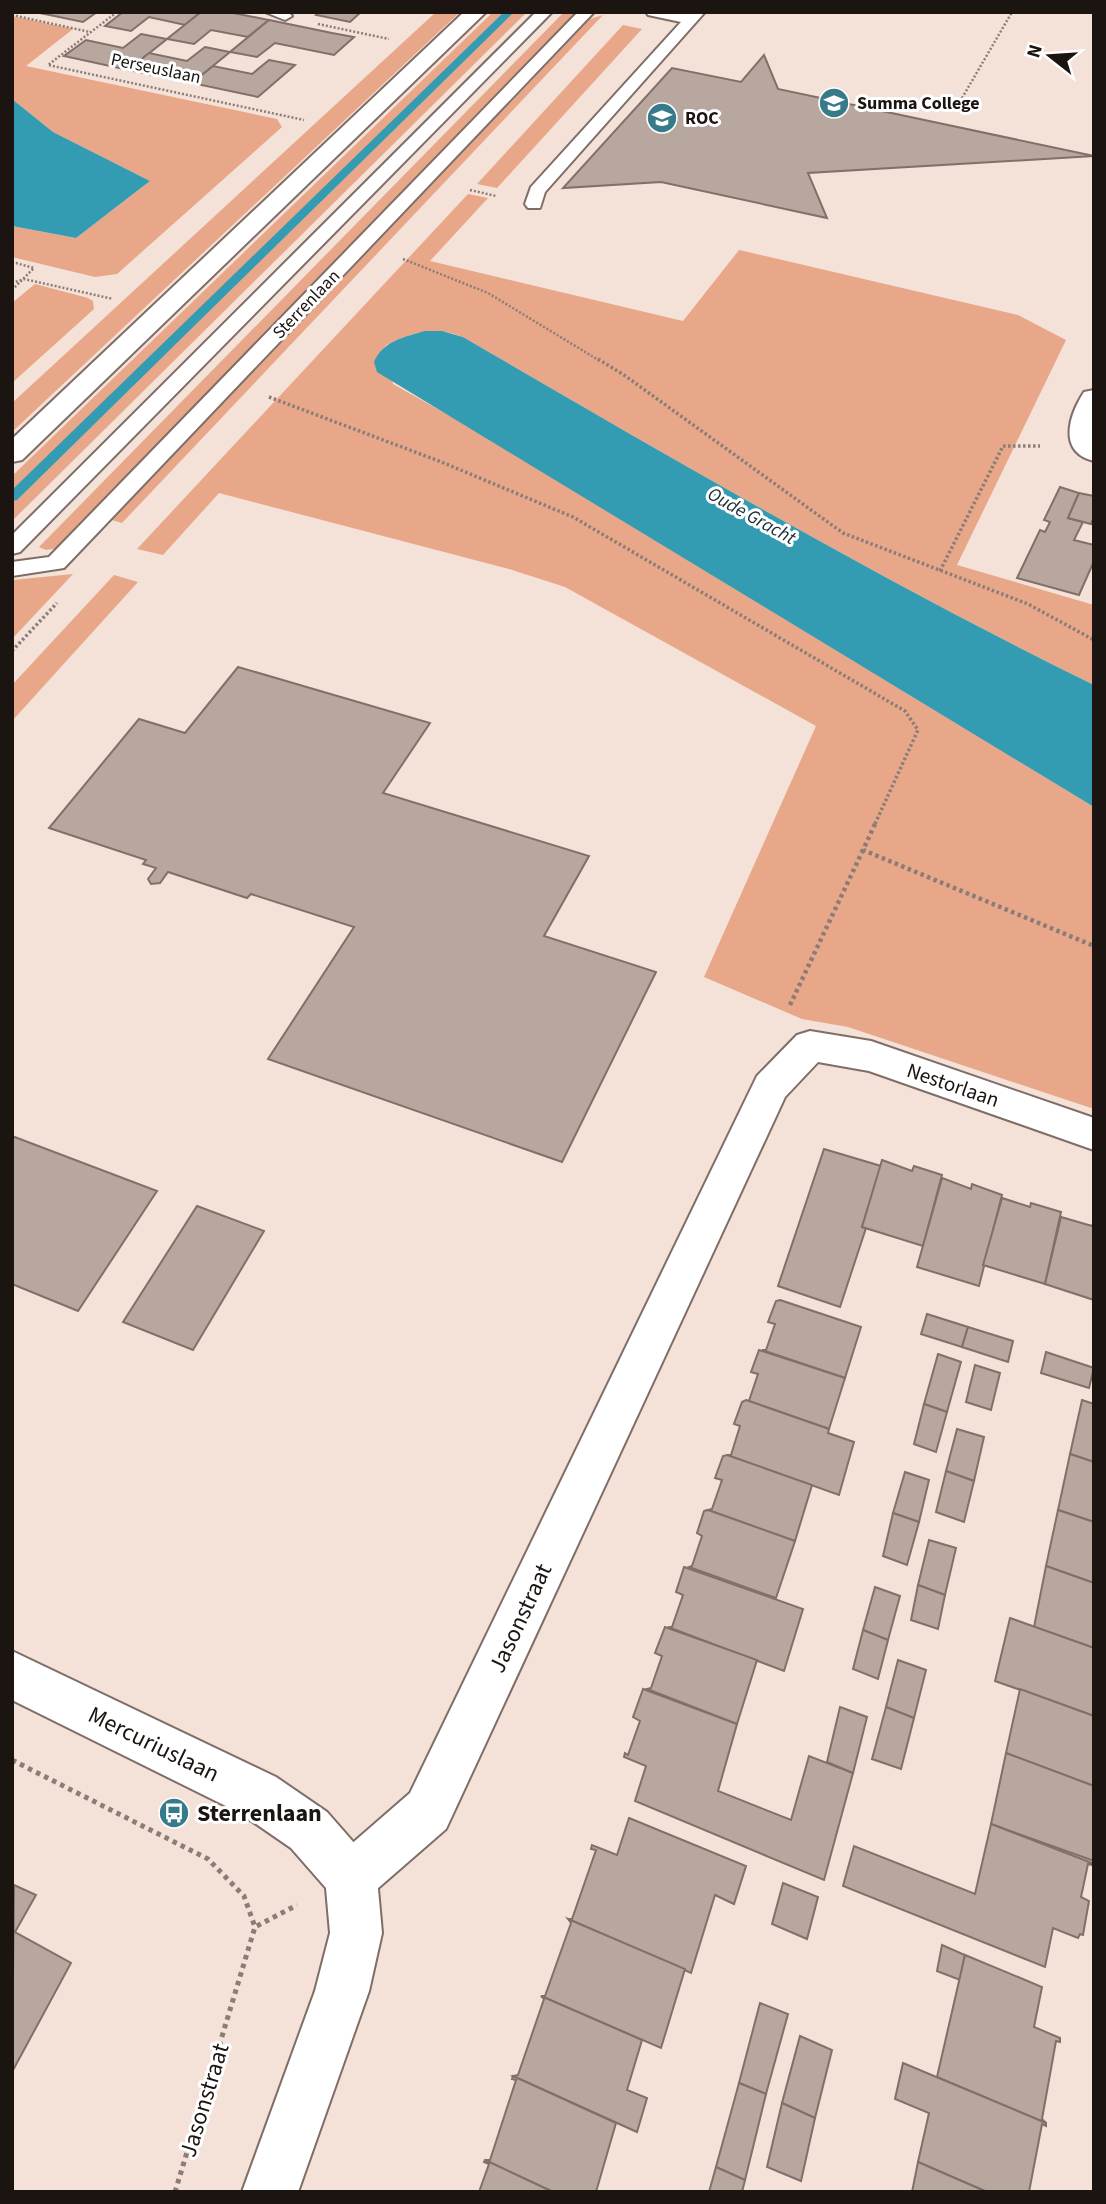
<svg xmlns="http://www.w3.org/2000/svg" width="1106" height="2204" font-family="'Source Sans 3',sans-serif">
<rect width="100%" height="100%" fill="#f4e1d8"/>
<g fill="#e8a789">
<polygon points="436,12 460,12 12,432 12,403"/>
<polygon points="493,12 527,12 12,521 12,476"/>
<polygon points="564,12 580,12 59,548 46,550 39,547"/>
<polygon points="603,15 122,523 112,520 590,19"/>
<polygon points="12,16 73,29 26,66 277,119 282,127 117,274 95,277 12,257 12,226 76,238 150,181 53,132 12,99"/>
<polygon points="623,25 642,29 497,188 477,184"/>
<path d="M468,194L488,198L430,261L683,321L739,250L1018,315L1066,340L957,565L1094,605V685C878,579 671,458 463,337C436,326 411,332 385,346L393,384L459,421L1094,807V1109L848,1027L802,1019L704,977L816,726L565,587L509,569L219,493L163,555L137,549Z"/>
<polygon points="35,284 88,298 93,301 94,309 12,383 12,303"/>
<polygon points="73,574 12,639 12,580"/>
<polygon points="114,575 138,582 12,721 12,685"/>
</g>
<g fill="#349cb2">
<polygon points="12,99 53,132 150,181 76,238 12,226"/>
<path d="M425,331H442L463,337C671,458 878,579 1094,685V807L377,372L374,362C383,341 404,337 425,331Z"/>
</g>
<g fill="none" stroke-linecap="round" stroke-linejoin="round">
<polygon fill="#349cb2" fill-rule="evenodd" points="504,12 514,12 17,500 12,501 12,490"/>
</g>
<g fill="#b8a79e" stroke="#817069" stroke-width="2">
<polygon points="35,12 97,12 83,22"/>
<polygon points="123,12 201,12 185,25 149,17 131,31 105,26"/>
<polygon points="201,12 228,12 269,20 248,37 211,30 194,44 167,39"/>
<polygon points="319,12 361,12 350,22 316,15"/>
<polygon points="269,20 332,33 354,37 334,55 275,43 257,57 230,52"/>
<polygon points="141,34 167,39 128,70 64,56 86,40 123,48"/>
<polygon points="205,47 230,52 192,83 128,70 149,53 187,61"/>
<polygon points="764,55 778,89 1094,156 808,173 827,218 661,182 563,188 672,68 741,82"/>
<polygon points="269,60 295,65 258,97 192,83 213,66 252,74"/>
<polygon points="1060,487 1079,493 1068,518 1083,522 1074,540 1094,545 1094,561 1079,595 1017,578 1040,530 1045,532 1050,522 1044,520"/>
<polygon points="1079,493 1094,496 1094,517 1091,524 1068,518"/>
<polygon points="238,667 430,723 383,793 589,856 544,936 656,972 562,1162 268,1059 354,927 251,894 247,898 168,872 160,883 151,884 148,879 156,868 143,864 146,860 49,828 139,719 185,733"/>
<polygon points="12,1136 157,1191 78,1311 12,1284"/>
<polygon points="824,1149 881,1166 862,1227 866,1228 840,1307 778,1286"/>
<polygon points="882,1160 912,1171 914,1166 942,1175 923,1246 862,1227"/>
<polygon points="942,1178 971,1189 972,1184 1002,1195 979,1286 917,1267"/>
<polygon points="1002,1198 1030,1207 1031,1203 1061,1212 1045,1284 983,1265"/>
<polygon points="197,1206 264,1231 193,1350 123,1322"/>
<polygon points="1061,1217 1092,1226 1094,1221 1094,1300 1045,1284"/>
<polygon points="780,1300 861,1327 845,1378 762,1350 766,1350 775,1324 768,1322 776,1301"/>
<polygon points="927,1314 968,1327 962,1347 921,1334"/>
<polygon points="968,1327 1013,1341 1008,1362 962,1347"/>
<polygon points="759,1350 845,1378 829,1429 749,1401 758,1374 751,1372"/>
<polygon points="1046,1352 1094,1368 1089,1388 1041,1373"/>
<polygon points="938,1354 961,1362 947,1412 924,1404"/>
<polygon points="975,1365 1000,1373 991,1410 966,1402"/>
<polygon points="746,1400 829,1429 828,1433 854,1442 839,1495 727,1455 731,1455 740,1426 734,1424 742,1402"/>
<polygon points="1082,1400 1094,1404 1094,1462 1070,1454"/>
<polygon points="924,1404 947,1412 936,1452 914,1444"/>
<polygon points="957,1429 984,1437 974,1481 946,1471"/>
<polygon points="1070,1454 1094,1462 1094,1522 1058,1510"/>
<polygon points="727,1455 812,1485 795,1541 708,1510 712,1509 722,1480 715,1478 723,1456"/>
<polygon points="946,1471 974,1481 964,1522 936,1512"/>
<polygon points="905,1472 929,1480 919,1522 893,1513"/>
<polygon points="708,1510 795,1541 776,1598 689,1567 692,1566 702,1536 697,1533 704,1511"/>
<polygon points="1058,1510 1094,1522 1094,1583 1046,1566"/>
<polygon points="893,1513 919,1522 907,1565 883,1556"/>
<polygon points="929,1540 956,1548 945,1595 918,1585"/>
<polygon points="1046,1566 1094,1583 1094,1648 1034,1627"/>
<polygon points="684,1567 803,1609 784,1671 668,1627 672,1627 683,1595 676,1592"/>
<polygon points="918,1585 945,1595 938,1629 911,1620"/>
<polygon points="875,1587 900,1596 888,1640 863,1630"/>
<polygon points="1010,1618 1094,1648 1094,1716 995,1681"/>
<polygon points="665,1627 757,1660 737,1724 647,1689 651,1688 662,1656 655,1653"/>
<polygon points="863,1630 888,1640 878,1679 853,1669"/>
<polygon points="898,1660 926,1670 914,1718 886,1707"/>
<polygon points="643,1689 737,1724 718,1791 791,1820 809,1756 853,1773 824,1880 635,1801 646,1766 624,1757 625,1753 628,1755 640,1721 633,1717"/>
<polygon points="1020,1689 1094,1716 1094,1786 1006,1753"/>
<polygon points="840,1707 867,1717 853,1773 827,1762"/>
<polygon points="886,1707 914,1718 901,1769 872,1759"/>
<polygon points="1006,1753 1094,1786 1094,1861 991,1824"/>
<polygon points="629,1818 746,1866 734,1904 715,1895 691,1973 568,1919 572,1919 596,1850 591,1849 592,1845 617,1855"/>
<polygon points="991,1824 1092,1863 1092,1865 1088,1864 1081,1897 1089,1901 1083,1935 1080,1934 1078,1938 1053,1928 1045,1967 843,1886 854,1846 975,1894"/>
<polygon points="783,1883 818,1897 807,1939 772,1924"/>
<polygon points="14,1885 36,1895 15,1932 71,1963 12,2072"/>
<polygon points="568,1919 685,1969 661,2048 541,1996 545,1996 571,1923"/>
<polygon points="942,1945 965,1955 960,1980 937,1971"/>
<polygon points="965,1955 1042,1987 1034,2027 1060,2038 1060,2042 1056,2041 1042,2119 1046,2123 937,2077"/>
<polygon points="541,1996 642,2040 627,2090 647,2098 637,2132 513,2076 518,2075 544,1999"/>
<polygon points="760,2003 788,2014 766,2094 739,2083"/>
<polygon points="800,2036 832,2050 815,2118 782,2103"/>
<polygon points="903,2063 1046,2123 1046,2126 1042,2124 1029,2192 987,2192 918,2162 929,2113 895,2099"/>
<polygon points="513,2076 616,2123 596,2192 553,2192 485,2160 490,2160 516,2080 512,2079"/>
<polygon points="739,2083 766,2094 745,2180 716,2167"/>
<polygon points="782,2103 815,2118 801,2181 767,2167"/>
<polygon points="485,2160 553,2192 479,2192 489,2164 484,2162"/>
<polygon points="918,2162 987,2192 912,2192"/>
<polygon points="716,2167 745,2180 742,2192 709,2192"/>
</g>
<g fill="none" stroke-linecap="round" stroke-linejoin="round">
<g stroke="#7f6e67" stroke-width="4">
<g id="service">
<polygon points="265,12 288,12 292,16 285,20"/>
<polygon points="536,12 552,12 20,552 12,554 12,535"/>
<polygon points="578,12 594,12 64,568 12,576 12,562 49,557"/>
<polygon points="646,12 705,12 545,192 540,208 528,208 525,204 531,187 681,22 648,15"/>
</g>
</g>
<g stroke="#7f6e67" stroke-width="4">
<g id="minor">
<path d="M1094,390V461C1057,452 1069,415 1084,392Z"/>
<polygon points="810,1031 871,1041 1094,1118 1094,1150 869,1071 818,1062 785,1097 446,1829 369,1896 351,1904 333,1896 325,1878 333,1860 410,1793 757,1076 797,1035"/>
</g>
</g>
<g stroke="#7f6e67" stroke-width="4">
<polygon id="tertiary" points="12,1651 276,1777 327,1812 369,1860 377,1878 382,1933 369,1991 298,2192 242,2192 315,1991 330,1933 326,1888 291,1848 240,1813 12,1700"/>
</g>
<g stroke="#7f6e67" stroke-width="4">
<polygon id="secondary" points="464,12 486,12 22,460 12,462 12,439"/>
</g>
<g stroke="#8a7d77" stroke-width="2.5" stroke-dasharray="2 2" stroke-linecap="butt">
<polyline points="117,12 48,65 304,120"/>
<polyline points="12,15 90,32"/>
<polyline points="318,24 389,39"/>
<polyline points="958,105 1012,12"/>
<polyline points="470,190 496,196"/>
<polyline points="403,259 488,293 600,361"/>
<polyline points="12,262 34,268 12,290"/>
<polyline points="12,283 24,279 113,299"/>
</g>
<g stroke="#8a7d77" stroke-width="3.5" stroke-dasharray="2.5 2.5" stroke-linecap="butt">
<polyline points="598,359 624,375 843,533 1028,604 1094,640"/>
<polyline points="269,397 439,461 573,517 905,711 918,730 874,826"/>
<polyline points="940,571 1003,446 1040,446"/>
<polyline points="12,651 57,603"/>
</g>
<g stroke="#8a7d77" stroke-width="4.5" stroke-dasharray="3.5 3.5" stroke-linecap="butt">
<polyline points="875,824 863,850 1094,946"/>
<polyline points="790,1005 863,850"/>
</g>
<g stroke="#8a7d77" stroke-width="5" stroke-dasharray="4.5 4.5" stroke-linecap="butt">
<polyline points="12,1760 208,1859 244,1896 255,1927"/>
<polyline points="175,2192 255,1927 297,1905"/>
</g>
<use href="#service" fill="#fff" fill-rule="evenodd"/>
<use href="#minor" fill="#fff" fill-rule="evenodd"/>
<use href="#tertiary" fill="#fff" fill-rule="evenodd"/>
<use href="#secondary" fill="#fff" fill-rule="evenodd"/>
</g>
<defs>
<g id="university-disc" transform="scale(1.575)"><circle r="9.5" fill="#377b8a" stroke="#fff"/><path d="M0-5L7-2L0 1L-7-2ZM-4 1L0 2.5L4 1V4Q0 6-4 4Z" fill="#fff"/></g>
<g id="bus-disc" transform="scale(1.575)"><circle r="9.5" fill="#377b8a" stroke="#fff"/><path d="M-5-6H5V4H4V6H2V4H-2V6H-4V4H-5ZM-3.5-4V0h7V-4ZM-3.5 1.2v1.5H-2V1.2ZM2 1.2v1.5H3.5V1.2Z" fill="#fff"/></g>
</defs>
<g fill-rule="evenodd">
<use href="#university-disc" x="834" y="103"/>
<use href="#university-disc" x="662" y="118"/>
<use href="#bus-disc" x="174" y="1813"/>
</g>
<g text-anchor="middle" stroke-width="6" stroke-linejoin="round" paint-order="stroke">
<g font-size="18" fill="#1b1411" stroke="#fff">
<text transform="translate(156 68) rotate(12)" y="6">Perseuslaan</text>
<text transform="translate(306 304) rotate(-46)" y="6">Sterrenlaan</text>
</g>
<g font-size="18" font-weight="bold" fill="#1b1411" stroke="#fff" text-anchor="start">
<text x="857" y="109">Summa College</text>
<text x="685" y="124">ROC</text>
</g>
<g font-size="19" font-style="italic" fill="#172e34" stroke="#fff">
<text transform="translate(752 515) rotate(29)" y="7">Oude Gracht</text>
</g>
<g font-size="21" fill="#1b1411" stroke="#fff">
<text transform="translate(953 1085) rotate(19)" y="7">Nestorlaan</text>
</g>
<g font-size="24" fill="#1b1411" stroke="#fff">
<text transform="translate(520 1618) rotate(-65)" y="8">Jasonstraat</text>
<text transform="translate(154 1744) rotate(26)" y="8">Mercuriuslaan</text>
<text transform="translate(204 2100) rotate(-73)" y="8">Jasonstraat</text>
</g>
<g font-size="24" font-weight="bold" fill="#1b1411" stroke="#fff" text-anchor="start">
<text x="197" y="1821">Sterrenlaan</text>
</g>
</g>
<rect width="1106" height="2204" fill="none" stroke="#1b1411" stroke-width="28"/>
<g transform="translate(1050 56) rotate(287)" stroke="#ffffff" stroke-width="5" paint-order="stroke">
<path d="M0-5L12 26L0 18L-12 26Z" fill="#1b1411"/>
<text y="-10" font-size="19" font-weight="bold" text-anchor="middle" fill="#1b1411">N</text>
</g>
</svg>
